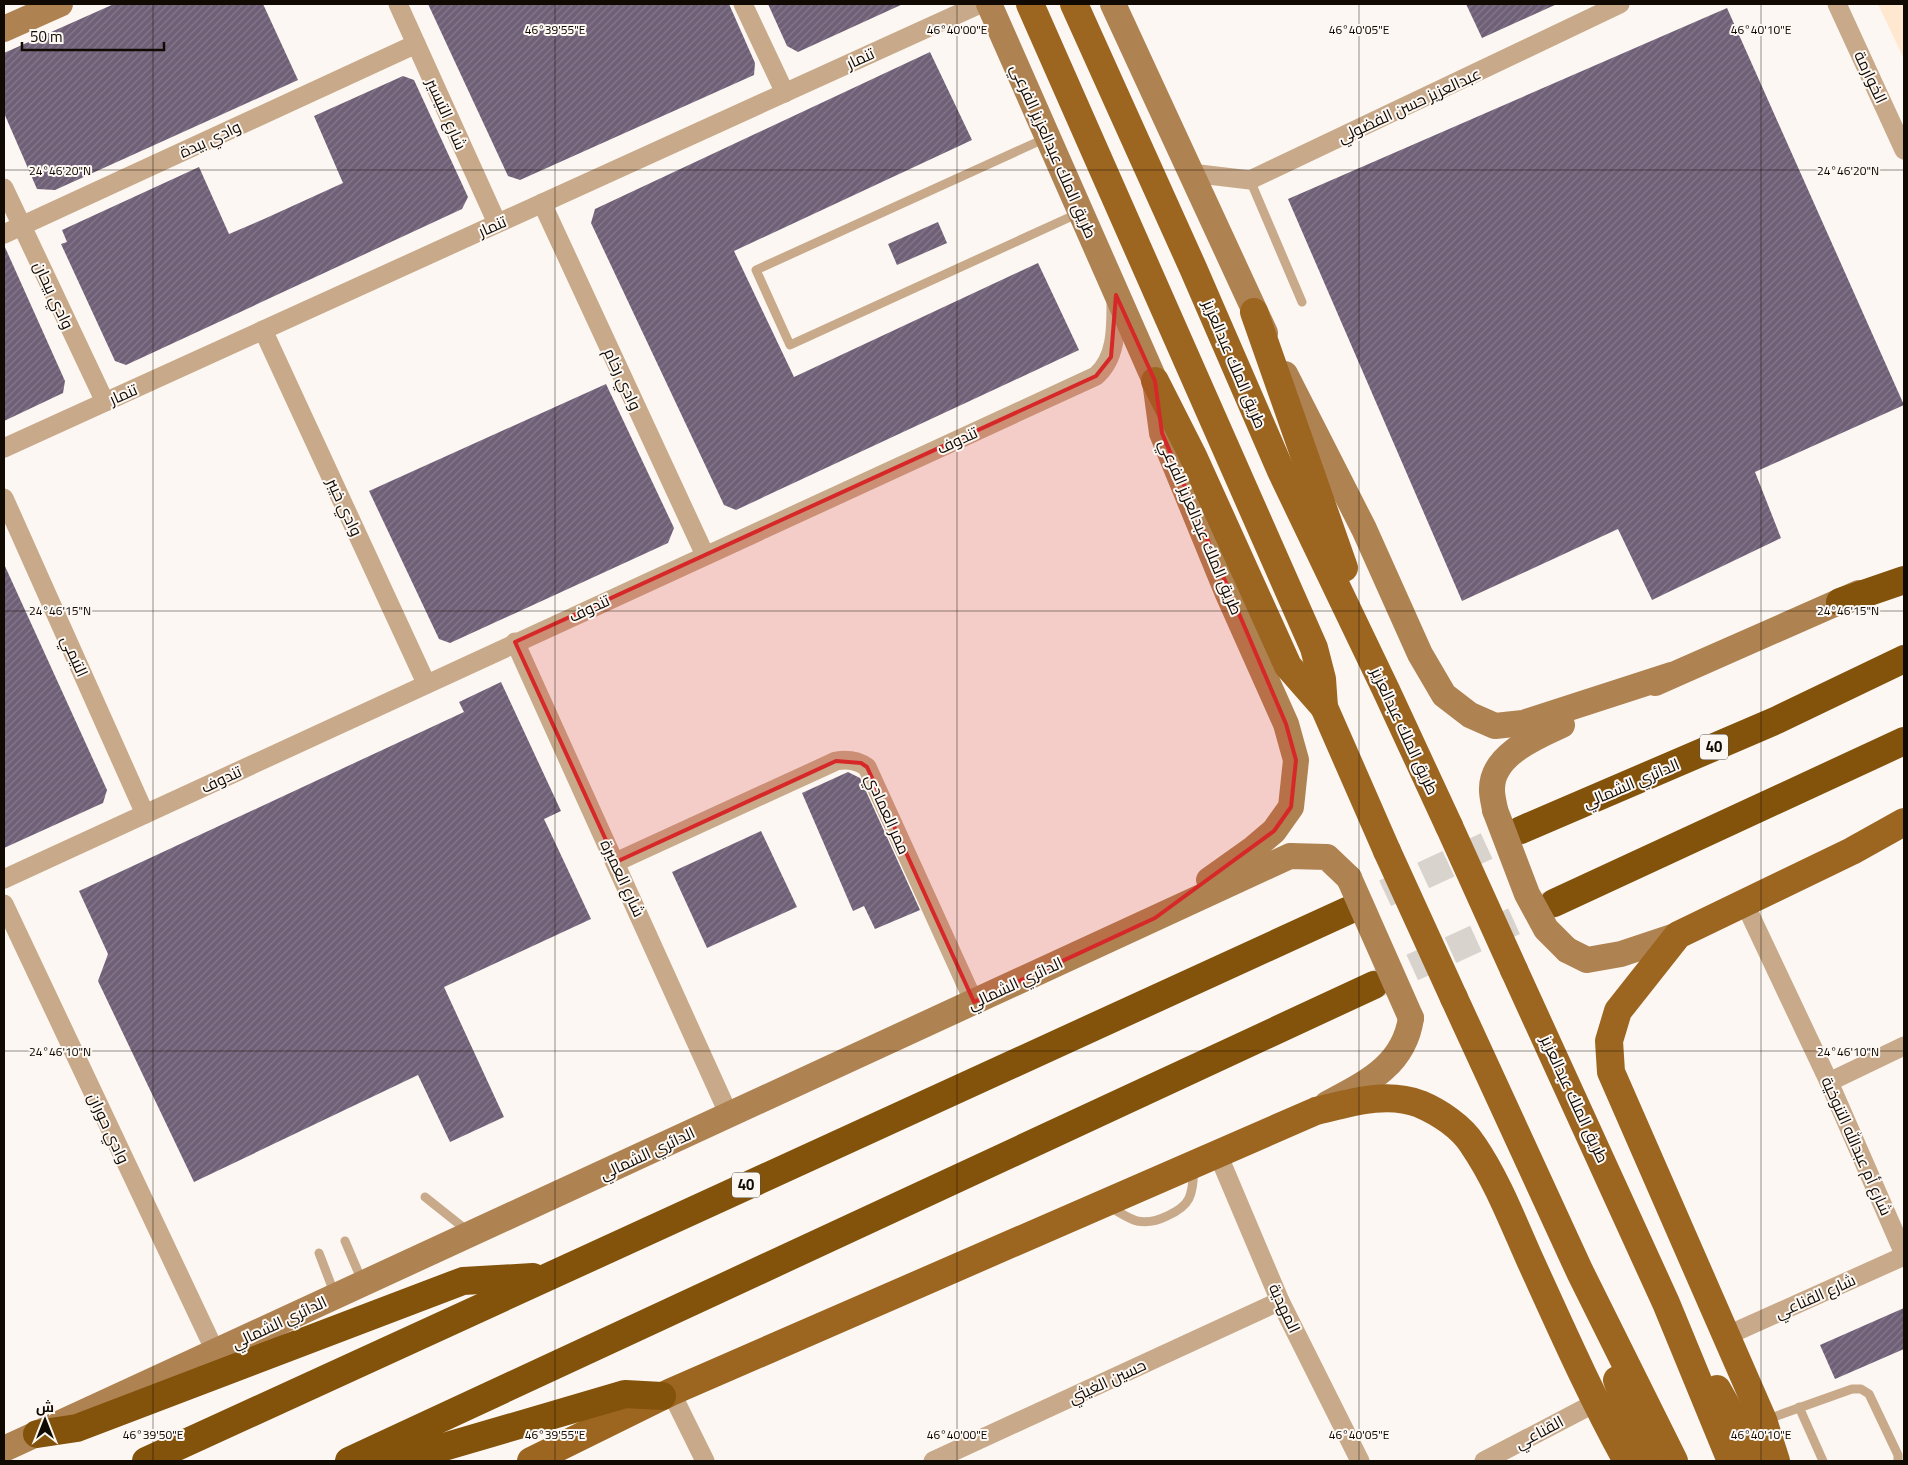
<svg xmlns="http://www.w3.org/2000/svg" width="1908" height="1465" font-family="Georgia,Cairo,serif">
<defs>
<pattern id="building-hatch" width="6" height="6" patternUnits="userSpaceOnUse" patternTransform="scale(1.25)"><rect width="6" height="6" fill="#6f6078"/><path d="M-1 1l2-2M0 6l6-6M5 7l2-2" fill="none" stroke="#857a8a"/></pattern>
</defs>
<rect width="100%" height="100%" fill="#fcf7f2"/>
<polygon fill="#ffe8cf" points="1878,4 1904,4 1904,59"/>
<g fill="url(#building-hatch)">
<polygon points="114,4 263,4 298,80 55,190 37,189 4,113 4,53"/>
<polygon points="428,4 729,4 755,63 754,75 520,180 508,176"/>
<polygon points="768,4 903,4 798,52 787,46"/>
<polygon points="1466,4 1557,4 1482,38"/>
<polygon points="1727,8 1904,405 1755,472 1781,538 1652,600 1618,529 1462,601 1288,199"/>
<polygon points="930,52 972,140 734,251 794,377 1038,263 1079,350 736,510 724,505 591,223 595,209"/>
<polygon points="403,76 414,80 468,197 462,209 126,365 115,361 61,244 67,242 62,230 199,167 229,234 264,219 343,183 314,116"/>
<polygon points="938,222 947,243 897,265 888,244"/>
<polygon points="4,245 65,381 63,393 4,421"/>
<polygon points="606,384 674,528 668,543 450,643 439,639 369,491"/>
<polygon points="4,564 107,790 103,803 4,848"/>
<polygon points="501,682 561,811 544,819 591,919 444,987 504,1117 450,1142 418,1075 194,1182 98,981 108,954 79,891 464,712 459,702"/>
<polygon points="848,772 860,778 920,910 875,929 864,906 853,911 802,793"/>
<polygon points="761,831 797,907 707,948 672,872"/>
<polygon points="1904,1308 1904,1349 1835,1379 1820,1345"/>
</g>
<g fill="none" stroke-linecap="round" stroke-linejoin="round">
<g stroke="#d9d3ce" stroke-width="28" stroke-dasharray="28 14" stroke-linecap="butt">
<polyline points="1347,911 1521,830"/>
<polyline points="1374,985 1554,903"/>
</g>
<g stroke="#c8a989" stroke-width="9">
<polyline points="1046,138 756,270 790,345 1079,213"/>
<polyline points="1250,180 1302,302"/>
<polyline points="425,1197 469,1232"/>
<path d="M1109,1207C1118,1211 1127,1218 1137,1221C1148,1223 1157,1221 1167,1216C1192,1205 1192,1195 1194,1169"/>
<polyline points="345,1241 362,1281"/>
<polyline points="319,1253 335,1295"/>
<polyline points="1799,1407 1823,1461"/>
<polyline points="1765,1420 1852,1389 1861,1389 1869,1394 1898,1455 1898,1461"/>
</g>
<g stroke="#c8a989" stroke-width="19">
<polyline points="398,4 497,223"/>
<polyline points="743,4 785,93"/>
<polyline points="1837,4 1904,150"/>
<polyline points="1191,173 1250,180 1620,4"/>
<polyline points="4,188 105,402"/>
<polyline points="542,203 705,555"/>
<polyline points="4,234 416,44"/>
<polyline points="263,330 426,683"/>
<polyline points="4,448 980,4"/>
<polyline points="4,498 145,814"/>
<polyline points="515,642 729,1115"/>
<path d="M616,862L836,761C848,759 857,760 867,767L974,1002"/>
<path d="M4,879L1096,376C1117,358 1116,327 1116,301"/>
<polyline points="4,904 215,1351"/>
<polyline points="1745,904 1829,1082 1904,1254"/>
<polyline points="1829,1082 1904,1046"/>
<polyline points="1217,1152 1280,1301 1360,1461"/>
<polyline points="1726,1336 1904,1256"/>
<polyline points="671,1392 705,1461"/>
<polyline points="933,1461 1280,1301"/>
<polyline points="1484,1461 1595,1403"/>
</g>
<g stroke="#af8251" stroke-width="26">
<polyline points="989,4 1155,381 1162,433 1228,594 1286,724 1296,760 1291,807 1274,831 1254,848 1209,880"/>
<polyline points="1113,4 1265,333"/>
<polyline points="4,29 60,4"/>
<polyline points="1285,374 1364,529 1420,654 1444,695 1470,715 1495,726 1523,723 1671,675"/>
<polyline points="1655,683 1859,593"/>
<path d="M1495,810C1494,803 1492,797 1492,790C1491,755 1536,737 1562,725"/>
<polyline points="1567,950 1587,960 1621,954 1678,935"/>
<path d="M1327,1104C1366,1083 1404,1066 1411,1018"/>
<polyline points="4,1449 1290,856 1327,857 1349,878"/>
</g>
<g stroke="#9c6621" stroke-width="28">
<polyline points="1030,4 1314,648 1322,679 1324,707 1387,851"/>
<polyline points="1074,4 1193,268 1281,471 1386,690 1449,826"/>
<polyline points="1254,312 1344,568"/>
<polyline points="1155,381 1193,456 1288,666 1324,707"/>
<polyline points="1514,970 1666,1303 1731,1461"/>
<polyline points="1454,998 1580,1272 1674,1461"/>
<polyline points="1617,1380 1645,1461"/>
<polyline points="1717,1389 1758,1461"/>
<path d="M531,1461L671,1392L1316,1111C1350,1103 1386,1091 1420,1104C1439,1112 1462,1127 1473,1145C1497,1180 1513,1222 1530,1260C1561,1328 1591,1396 1627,1461"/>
<polyline points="1776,1461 1763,1420 1611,1072 1609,1041 1618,1011 1678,935 1852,851 1904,822"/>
</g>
<g stroke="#83520b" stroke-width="28">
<polyline points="1840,602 1904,580"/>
<polyline points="1521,830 1777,720 1904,659"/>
<polyline points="1554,903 1904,741"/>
<polyline points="37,1434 77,1428 463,1281 533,1277"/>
<polyline points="146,1461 1347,911"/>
<polyline points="349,1461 1374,985"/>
<polyline points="396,1461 625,1394 662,1396"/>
</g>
<g stroke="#af8251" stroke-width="26">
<polyline points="1495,810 1527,894 1546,929 1567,950"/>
<polyline points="1349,878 1411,1018"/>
</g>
<g stroke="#9c6621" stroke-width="28">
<polyline points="1449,826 1514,970"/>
<polyline points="1387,851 1454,998"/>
</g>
</g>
<path fill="#d62828" fill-opacity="0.2" stroke="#d62828" stroke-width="4" stroke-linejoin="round" d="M1116,295L1155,381L1162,433L1286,724L1296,760L1291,807L1274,831L1155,918L974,1002L867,767L861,763L836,761L616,862L515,642L1096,376L1111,357Z"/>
<path fill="none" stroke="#110a03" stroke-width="1" stroke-opacity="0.45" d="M153,4V1461M555,4V1461M957,4V1461M1359,4V1461M1761,4V1461M4,170H1904M4,611H1904M4,1051H1904"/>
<g text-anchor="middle" stroke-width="4" stroke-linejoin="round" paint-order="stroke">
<g fill="#fcf7f2" stroke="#58514b" stroke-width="1">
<rect x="1700" y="734.5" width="28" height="25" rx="4"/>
<rect x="732" y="1172.5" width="28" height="25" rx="4"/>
</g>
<g font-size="15" font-weight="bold" fill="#110a03">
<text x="1714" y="752">40</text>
<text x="746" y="1190">40</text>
</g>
<g font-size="16" fill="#110a03" stroke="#fcf7f2">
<text transform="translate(860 58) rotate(-25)" y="6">تنمار</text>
<text transform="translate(1871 77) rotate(65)" y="6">الخوارمة</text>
<text transform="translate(1409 105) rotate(-25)" y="6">عبدالعزيز حسن الفضولي</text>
<text transform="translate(447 114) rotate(66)" y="6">شارع التيسير</text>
<text transform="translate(210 139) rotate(-25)" y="6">وادي بيدة</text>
<text transform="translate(1054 151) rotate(66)" y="6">طريق الملك عبدالعزيز الفرعي</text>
<text transform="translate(492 226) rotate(-24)" y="6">تنمار</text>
<text transform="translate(54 295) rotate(65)" y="6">وادي بيحان</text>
<text transform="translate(1235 364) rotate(67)" y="6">طريق الملك عبدالعزيز</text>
<text transform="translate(623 379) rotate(65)" y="6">وادي رخام</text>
<text transform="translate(123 394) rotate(-24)" y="6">تنمار</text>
<text transform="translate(957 440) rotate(-25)" y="6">تندوف</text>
<text transform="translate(345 507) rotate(65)" y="6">وادي خيبر</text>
<text transform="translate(1201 527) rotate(67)" y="6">طريق الملك عبدالعزيز الفرعي</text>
<text transform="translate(589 608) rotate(-25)" y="6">تندوف</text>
<text transform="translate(75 656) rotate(66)" y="6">التيمي</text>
<text transform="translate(1405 731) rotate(65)" y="6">طريق الملك عبدالعزيز</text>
<text transform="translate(221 779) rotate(-25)" y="6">تندوف</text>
<text transform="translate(1631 783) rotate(-23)" y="6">الدائري الشمالي</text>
<text transform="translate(888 814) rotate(66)" y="6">ممر العمادي</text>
<text transform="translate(623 878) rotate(65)" y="6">شارع العميرة</text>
<text transform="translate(1015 983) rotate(-25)" y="6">الدائري الشمالي</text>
<text transform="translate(1575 1099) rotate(65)" y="6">طريق الملك عبدالعزيز</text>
<text transform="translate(109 1128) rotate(65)" y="6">وادي حوران</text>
<text transform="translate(1857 1146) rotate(66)" y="6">شارع أم عبدالله التنوخية</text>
<text transform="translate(647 1153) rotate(-25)" y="6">الدائري الشمالي</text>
<text transform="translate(1815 1296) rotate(-24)" y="6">شارع القناعي</text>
<text transform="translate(1285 1308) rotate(65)" y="6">المهدية</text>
<text transform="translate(279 1322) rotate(-25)" y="6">الدائري الشمالي</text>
<text transform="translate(1107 1381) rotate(-25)" y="6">حسين الغيثي</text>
<text transform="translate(1539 1432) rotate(-28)" y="6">القناعي</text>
</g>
</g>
<g font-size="12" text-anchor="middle" fill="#110a03" stroke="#fcf7f2" stroke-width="4" stroke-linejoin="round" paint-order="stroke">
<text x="555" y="34">46°39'55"E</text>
<text x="957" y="34">46°40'00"E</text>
<text x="1359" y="34">46°40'05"E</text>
<text x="1761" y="34">46°40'10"E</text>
<text x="60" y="175">24°46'20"N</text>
<text x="1848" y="175">24°46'20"N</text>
<text x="60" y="615">24°46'15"N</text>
<text x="1848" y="615">24°46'15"N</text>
<text x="60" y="1056">24°46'10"N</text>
<text x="1848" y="1056">24°46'10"N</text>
<text x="153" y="1439">46°39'50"E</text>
<text x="555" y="1439">46°39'55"E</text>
<text x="957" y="1439">46°40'00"E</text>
<text x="1359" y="1439">46°40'05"E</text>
<text x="1761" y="1439">46°40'10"E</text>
</g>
<rect width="1908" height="1465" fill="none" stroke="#110a03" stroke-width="10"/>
<g transform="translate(45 1420)" stroke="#fcf7f2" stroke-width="4" paint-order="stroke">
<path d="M0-4L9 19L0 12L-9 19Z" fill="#110a03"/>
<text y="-8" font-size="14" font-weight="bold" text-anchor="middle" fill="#110a03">ش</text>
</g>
<path d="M22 42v8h142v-8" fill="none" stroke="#110a03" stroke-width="2.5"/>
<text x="30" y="42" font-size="15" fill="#110a03" stroke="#fcf7f2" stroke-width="4" paint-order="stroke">50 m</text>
</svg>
